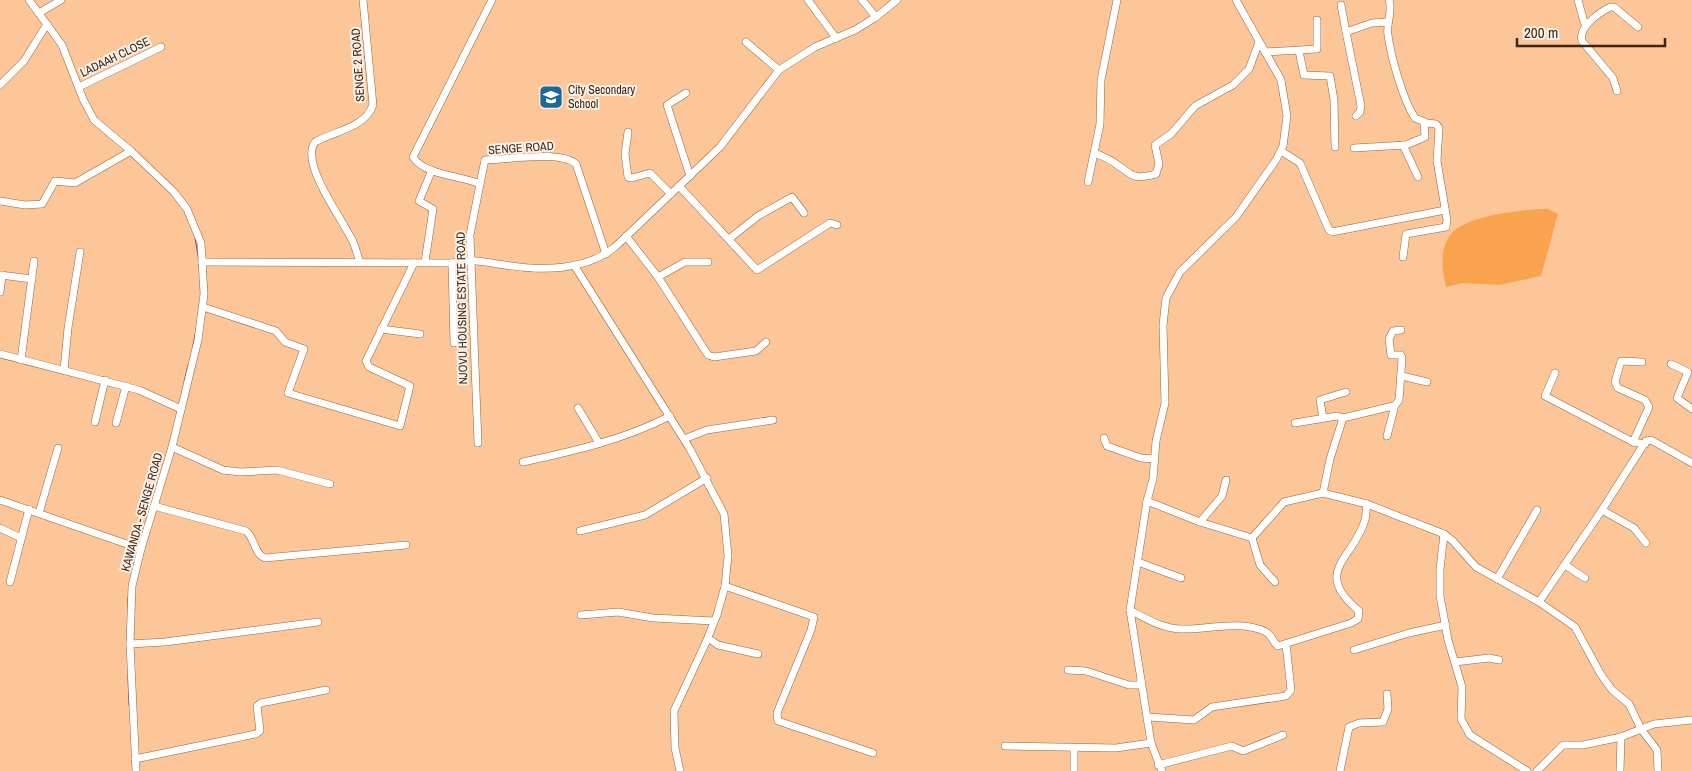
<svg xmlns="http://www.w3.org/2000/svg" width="1692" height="771" font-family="'Archivo Narrow',sans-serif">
<rect width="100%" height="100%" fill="#fcc698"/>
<path fill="#faa34f" d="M1548,209L1558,214L1541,276L1500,285L1463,283L1446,287C1442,270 1439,249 1451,234C1466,215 1525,209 1548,209Z"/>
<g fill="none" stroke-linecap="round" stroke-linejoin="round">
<g stroke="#7b529b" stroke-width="1">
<polyline points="195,238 199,261"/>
<polyline points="193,345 196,330"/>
<polyline points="184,382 188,365"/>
<polyline points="143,532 148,515"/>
<polyline points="128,614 128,598"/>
<polyline points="128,676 129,705"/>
</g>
<g stroke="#96663a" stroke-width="8">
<g id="minor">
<polyline points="29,0 62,45 83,99 94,120 131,151 174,192 187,209 201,243 204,294 198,340 172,447 141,549 132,586 130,644 136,771"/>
<polyline points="808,0 836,38"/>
<polyline points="862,0 876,17"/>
<path d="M1389,0C1393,12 1386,23 1388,35C1391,57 1403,100 1415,118L1427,123L1436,124L1439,128L1437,161L1447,220L1446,227L1406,234L1403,257"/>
<polyline points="1578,0 1584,22 1587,24"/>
<polyline points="1341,5 1346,32"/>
<polyline points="39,13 61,0"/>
<polyline points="746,42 779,70"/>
<polyline points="1299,51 1304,75 1330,76 1334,100 1335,147"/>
<polyline points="1265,52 1317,49 1317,20"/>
<polyline points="0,85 24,61 47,24"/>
<polyline points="79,87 161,47"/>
<path d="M1617,91L1613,78L1582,41C1578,27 1599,13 1610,7H1614L1638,27"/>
<polyline points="686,93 667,105 690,176"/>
<polyline points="1356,116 1360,112 1361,106 1346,32 1372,23 1388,22"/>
<polyline points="628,132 625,154 628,177 632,178 650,173 671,194"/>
<polyline points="1403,145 1418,177"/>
<polyline points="1354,148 1406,145 1425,137 1424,122"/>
<polyline points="1281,151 1300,163 1329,230 1332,232 1445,210"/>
<path d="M1095,153C1102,156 1110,159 1116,164C1134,176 1132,180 1156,174L1159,164L1155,145L1171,134L1195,106L1233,85L1249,69L1259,42"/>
<polyline points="1088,182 1100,124 1101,80 1117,0"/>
<path d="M480,184L485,160C507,160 560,150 576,164L606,254"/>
<polyline points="679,186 757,270 830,223 837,225"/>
<polyline points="0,201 25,205 42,204 55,181 75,183 131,151"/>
<polyline points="626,236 658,277 685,262 708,262"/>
<polyline points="729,239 758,216 792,197 804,213"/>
<path d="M202,262L452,263C474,258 483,262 505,265C541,271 586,271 615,247L720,147L779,70L815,47L855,30L876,17L897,0"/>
<polyline points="425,262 433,209 419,201 432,170"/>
<path d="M360,263C358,256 356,250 354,244C345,222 299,164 315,142C334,131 365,128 373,105L363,0"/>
<polyline points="452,263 454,343"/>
<polyline points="574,265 690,449 724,514 728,556 725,586 717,615 706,642 674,711 675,748 680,771"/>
<polyline points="0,275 32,279"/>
<polyline points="658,277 708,355 714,357 756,351 766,342"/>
<polyline points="0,292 2,275"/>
<polyline points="203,307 276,331 285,342 304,349 288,393 400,426 410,386 369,367 366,361 414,263"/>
<polyline points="381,329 420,334"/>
<polyline points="0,354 139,390 181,409"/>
<polyline points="21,360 34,261"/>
<polyline points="1671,364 1688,372 1677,398 1692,409"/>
<polyline points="64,370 68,328 80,252"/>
<polyline points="1555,373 1545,396 1633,442 1645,444"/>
<polyline points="1402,376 1427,382"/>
<polyline points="1394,407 1399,400 1402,358 1401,355 1391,355 1389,339 1393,331 1401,330"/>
<polyline points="578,408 599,443"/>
<polyline points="1323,418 1320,400 1346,392"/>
<polyline points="1343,418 1393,406 1394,409 1387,436"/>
<polyline points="95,422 105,380"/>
<polyline points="116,423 126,386"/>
<polyline points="1295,423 1337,416 1343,418 1330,459 1323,493"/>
<polyline points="1104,438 1107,446 1141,458 1154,459"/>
<polyline points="684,439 707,430 773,420"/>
<polyline points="1633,442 1649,407 1645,400 1618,388 1615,382 1621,361 1642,362"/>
<path d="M478,443L470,235L480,184C462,176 424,175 413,157L492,0"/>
<polyline points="172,447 223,470 240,472 277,470 330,484"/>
<path d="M523,462C574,451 623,440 670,416"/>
<polyline points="0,500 141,549"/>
<polyline points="1147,501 1200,522 1252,538 1284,502 1323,493 1367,504 1444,534 1453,541 1476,567 1539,602 1575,627 1600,673 1612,690 1629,704 1641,729 1657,750 1658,771"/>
<path d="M154,506L246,531C255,538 254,554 265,558L406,545"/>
<polyline points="1602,510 1634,528 1646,543"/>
<polyline points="39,513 58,448"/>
<polyline points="1200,522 1222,496 1226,480"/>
<polyline points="0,528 21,538"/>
<polyline points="580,531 645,515 707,478"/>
<polyline points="1444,534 1440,569 1440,596 1448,640 1462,687 1461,719 1470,735 1527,771"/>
<polyline points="1252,538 1260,565 1275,582"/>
<polyline points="1138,562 1181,578"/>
<polyline points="1565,565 1585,578"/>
<polyline points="1497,579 1537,510"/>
<polyline points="10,582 29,509"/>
<polyline points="725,586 814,617 811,630 777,713 778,721 873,753"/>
<polyline points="1539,602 1602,510 1646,441 1651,440 1692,463"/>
<path d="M1130,610C1147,619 1164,630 1185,629C1209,629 1243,620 1266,632C1273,636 1272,642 1278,646L1351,623L1358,619L1359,611C1311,571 1354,559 1365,520C1366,515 1366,509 1367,504"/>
<polyline points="581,615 618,612 653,618 714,621"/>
<polyline points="708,638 718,645 758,654"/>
<polyline points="130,644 165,642 318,622"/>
<polyline points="1354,650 1409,633 1446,625"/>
<polyline points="1455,662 1489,658 1499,660"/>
<polyline points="1068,670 1086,671 1129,685 1139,685 1141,681"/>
<polyline points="1148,717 1194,720 1212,707 1286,696 1291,690 1286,644"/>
<polyline points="1005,746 1116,748 1151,743"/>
<polyline points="135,759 256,734 260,731 257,706 261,703 326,690"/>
<polyline points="1158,765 1232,746 1243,751 1283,735"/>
<polyline points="1074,771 1074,748"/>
<polyline points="1162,771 1151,743 1130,610 1147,501 1153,479 1156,441 1165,403 1163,325 1166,298 1180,272 1236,217 1276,160 1283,146 1287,116 1281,80 1236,0"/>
<polyline points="1340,771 1349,727 1359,723 1383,722 1388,709 1387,694"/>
<polyline points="1537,771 1563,745 1583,745 1621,737 1654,724 1692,720"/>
<polyline points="1620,771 1621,737"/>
</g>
</g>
<use href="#minor" stroke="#fff" stroke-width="7"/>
</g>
<defs>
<g id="school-square" transform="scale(1.25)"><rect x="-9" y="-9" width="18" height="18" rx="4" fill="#19699b" stroke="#fcf1e8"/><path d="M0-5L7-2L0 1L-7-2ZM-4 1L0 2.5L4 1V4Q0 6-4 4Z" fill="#fff"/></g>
</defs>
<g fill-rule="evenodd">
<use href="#school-square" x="551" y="97"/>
</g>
<g text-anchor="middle" stroke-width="4" stroke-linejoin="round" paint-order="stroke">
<g font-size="12" fill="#3b2714" stroke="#fcf1e8">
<text transform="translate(115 57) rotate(-26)" y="4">LADAAH CLOSE</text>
<text transform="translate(358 65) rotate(-94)" y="4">SENGE 2 ROAD</text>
<text transform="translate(521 148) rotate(-4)" y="4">SENGE ROAD</text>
<text transform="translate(462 308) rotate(-91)" y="4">NJOVU HOUSING ESTATE ROAD</text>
<text transform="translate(142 512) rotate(-74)" y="4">KAWANDA - SENGE ROAD</text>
</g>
<g font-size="12" fill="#3b2714" stroke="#fcf1e8" text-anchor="start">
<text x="568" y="94">City Secondary<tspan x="568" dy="14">School</tspan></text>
</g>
</g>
<path d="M1517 38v8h148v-8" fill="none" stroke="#3b2714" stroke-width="2.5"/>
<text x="1524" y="38" font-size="15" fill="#3b2714" stroke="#fcf1e8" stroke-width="4" paint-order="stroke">200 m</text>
</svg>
